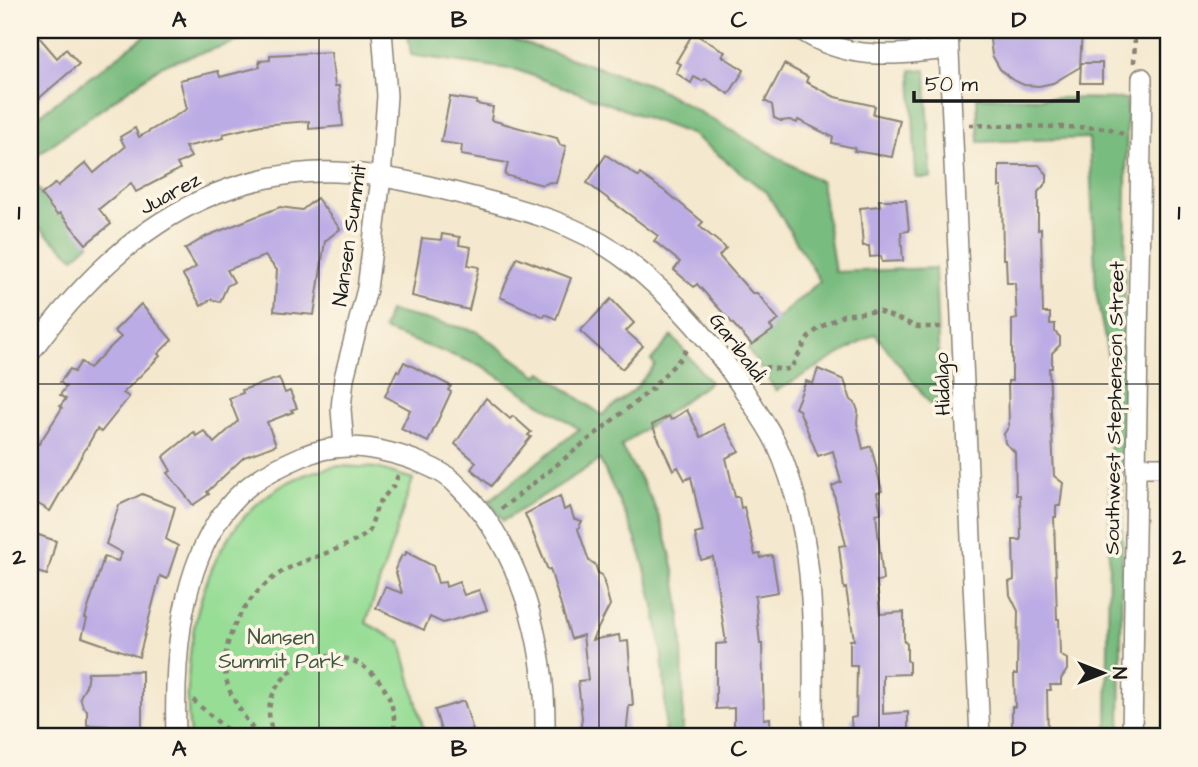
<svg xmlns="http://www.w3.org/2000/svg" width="1198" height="767" font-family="'Architects Daughter',sans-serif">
<rect width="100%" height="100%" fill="#fcf5e5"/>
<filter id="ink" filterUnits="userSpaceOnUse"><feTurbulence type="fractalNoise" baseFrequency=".0143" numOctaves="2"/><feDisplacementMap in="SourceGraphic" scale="14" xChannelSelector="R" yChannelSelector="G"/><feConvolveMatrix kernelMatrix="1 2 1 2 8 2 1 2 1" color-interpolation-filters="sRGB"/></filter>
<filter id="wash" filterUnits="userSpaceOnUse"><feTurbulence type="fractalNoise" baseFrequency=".00686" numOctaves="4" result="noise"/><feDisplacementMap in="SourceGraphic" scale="28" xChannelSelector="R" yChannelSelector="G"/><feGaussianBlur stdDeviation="1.57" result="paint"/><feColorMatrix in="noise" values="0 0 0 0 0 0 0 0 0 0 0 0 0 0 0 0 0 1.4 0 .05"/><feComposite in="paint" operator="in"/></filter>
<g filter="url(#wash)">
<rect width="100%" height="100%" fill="#f4e8ce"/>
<path fill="#97dd96" stroke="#5a7c59" stroke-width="2" d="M339,466L377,468L413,479L366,623L401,642L424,731L422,737H190C178,627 212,485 339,466Z"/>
<g fill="#79bc7f" stroke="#4a6c4e" stroke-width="2">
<polygon points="153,30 274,30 163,65 30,160 30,125 34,119"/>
<polygon points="408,35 512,39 654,86 821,182 835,272 935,268 941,417 875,334 776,391 746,346 820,281 767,193 693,135 517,70 411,55"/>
<polygon points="911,70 926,70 931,178 916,178"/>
<polygon points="977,97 1127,99 1120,737 1107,737 1111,372 1096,292 1089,138 979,142"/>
<polygon points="30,180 89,244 74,258 30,220"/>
<path d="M389,311L476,331L538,376L542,372L602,415L634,390L655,365L651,360L672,336L710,382L621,446C631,465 644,483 653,503C686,575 683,660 683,737H664C669,678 656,596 636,540C626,513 612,487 600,460L503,521L489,501L579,429L482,366L383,330Z"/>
</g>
<g id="blocks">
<g fill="#bcace5">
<polygon points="30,30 33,30 57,58 66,49 79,64 30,106"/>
<polygon points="992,30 1082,30 1080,67 1053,83 1039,86 1024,85 1011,79 1000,69 992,55 990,40"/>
<polygon points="693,33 725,52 722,56 744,70 729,94 705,79 702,81 694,77 691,83 676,73 681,64 676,62"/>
<polygon points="331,52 335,86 339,86 343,126 309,129 309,121 261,125 223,134 224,138 185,147 191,157 177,164 180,169 136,192 131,183 99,209 111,224 86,244 60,213 57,215 41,195 56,183 58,186 86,163 94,173 125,147 120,137 135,128 139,137 187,109 180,80 218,71 220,77 260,67 259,61 270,60 270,55"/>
<polygon points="1081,63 1102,63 1102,83 1080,83"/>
<polygon points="784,64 808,77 806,82 835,97 875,106 873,114 900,120 892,157 854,151 855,148 832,143 833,137 798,120 797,123 790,120 781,121 774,118 772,105 765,101"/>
<polygon points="450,97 477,101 476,104 493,107 491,120 557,138 560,145 566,146 556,183 550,182 543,185 505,175 508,163 461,155 462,145 441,142"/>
<polygon points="606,155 639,177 640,174 669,194 703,222 699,226 726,248 719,256 752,293 757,293 779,320 770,326 773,330 752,345 697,284 694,287 674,270 680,262 654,241 658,236 587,183"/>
<polygon points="999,165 1039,165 1047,174 1047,182 1038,192 1038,230 1041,229 1043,313 1050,313 1050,324 1055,324 1055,332 1060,337 1060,345 1052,353 1052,368 1049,368 1054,476 1063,483 1060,506 1056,506 1056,517 1054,517 1057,619 1059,619 1060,655 1067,659 1067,670 1061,679 1061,685 1050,685 1051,690 1047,690 1048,737 1012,737 1012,707 1015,707 1014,674 1017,674 1018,611 1010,595 1009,582 1014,580 1013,540 1021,540 1020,495 1016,495 1015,452 1005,443 1004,434 1009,426 1008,381 1012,381 1012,320 1017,319 1015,283 1007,283 1006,259 1003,259 1002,187 999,187"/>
<polygon points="317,198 340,229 325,241 314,315 274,311 277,270 265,256 227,270 234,282 227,286 220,302 211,299 201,306 183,275 196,267 185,249 207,236 280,207 302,210"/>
<polygon points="879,200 906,200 909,231 901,232 903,261 882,262 881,256 870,257 869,246 863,246 860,208 880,206"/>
<polygon points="442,234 460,237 459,245 471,247 468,265 479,267 469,310 412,296 422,238 441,240"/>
<polygon points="517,257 571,278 556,319 545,314 544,317 500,297"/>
<polygon points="611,299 634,323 626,331 643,346 622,369 580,331"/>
<polygon points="141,304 172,340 158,354 160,356 123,393 129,397 101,432 97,429 50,511 30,499 30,454 37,443 39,444 62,408 60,406 66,399 60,395 66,387 60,382 70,369 74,372 81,362 89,368 121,337 114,331"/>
<polygon points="404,362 451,386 448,390 451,392 428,442 401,429 410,410 385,396 397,370 399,372"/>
<polygon points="818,369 844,380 851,400 855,403 858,411 857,423 863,449 871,446 882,491 877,493 881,513 876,514 883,580 877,581 880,614 904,612 904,641 907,644 907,660 909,662 909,674 883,675 883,714 908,712 908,737 852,737 851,718 856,717 857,666 850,666 850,640 854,640 846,588 844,589 839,546 846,545 832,486 841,482 833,451 818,456 799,410 795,408 806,381 813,384"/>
<polygon points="279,378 285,393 290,391 297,408 291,410 293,412 267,422 276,445 244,457 207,492 209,494 193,505 168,473 171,471 163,457 194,432 196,436 204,431 214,443 238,421 229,398 243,393 242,390"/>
<polygon points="486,398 510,419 513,416 531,432 528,435 531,437 491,486 471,469 476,462 455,444"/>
<polygon points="687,410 701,437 724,424 739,451 726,458 735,497 739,497 741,508 744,507 755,555 760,554 761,558 772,555 778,592 755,596 760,644 762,644 764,719 770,718 770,737 734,737 734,708 716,709 716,644 726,643 713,557 701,560 695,534 703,532 691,477 685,480 678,467 673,470 652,425 669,416 671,420"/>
<polygon points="142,494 175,507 166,539 178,546 167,579 160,576 139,657 82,637 87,619 85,618 104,557 118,561 122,553 106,544 119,505"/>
<polygon points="560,496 564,510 570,507 574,519 582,521 578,529 589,561 595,564 598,573 602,575 610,605 592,640 619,635 620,642 628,641 633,706 629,706 626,737 579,737 582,718 578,681 588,680 583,635 571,639 550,569 548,570 525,514"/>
<polygon points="30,532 56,541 47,575 30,570"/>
<polygon points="406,552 433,566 438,583 445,582 446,587 459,582 464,595 479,590 487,610 443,623 430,617 424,630 376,608 385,587 402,593 395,569 402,555 405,556"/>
<polygon points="142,671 142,731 108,732 108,726 87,725 87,710 83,707 80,697 86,686 88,672"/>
<polygon points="464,701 475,737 443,737 435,710"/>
</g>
</g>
</g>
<g filter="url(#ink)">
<use href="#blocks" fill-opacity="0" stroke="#888275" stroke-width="2"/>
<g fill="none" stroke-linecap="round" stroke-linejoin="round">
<g stroke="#888275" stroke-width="22">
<g id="minor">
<path d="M801,30C848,62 895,55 948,49"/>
<polyline points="948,30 980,737"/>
<path d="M30,353C75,290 130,233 201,200C241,181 293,170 337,172C382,174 426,185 469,196C525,210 579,224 626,260C677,300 720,351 754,406C761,418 770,430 776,443C818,534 813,639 813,737"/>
<polyline points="344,446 341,409 344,378 367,289 381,178 387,96 382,30"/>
<polyline points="1136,467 1168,467"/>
<path d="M176,737C174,666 178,584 217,522C239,487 266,472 303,456C333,444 361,445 391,453C408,457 440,469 453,481C522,545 547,646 545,737"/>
<polyline points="1132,737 1142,78"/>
</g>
</g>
<g stroke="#888275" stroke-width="4.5" stroke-dasharray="5 5" stroke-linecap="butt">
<polyline points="1134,63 1135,37 1138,30"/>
<polyline points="969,125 1108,128 1123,134"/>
<polyline points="757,375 767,367 783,370 791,368 808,338 819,328 843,315 878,311 918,327 944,327"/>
<path d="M501,509L652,389C660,376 685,359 687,346"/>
<polyline points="193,700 235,737"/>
<path d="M258,737C248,721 234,704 228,686C214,640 251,586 291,567C313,556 351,547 369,532L378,504L394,485L399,473"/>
<path d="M274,737C270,726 267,712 271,700C277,677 305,657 328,656C371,656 401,697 393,737"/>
</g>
<use href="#minor" stroke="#fff" stroke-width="19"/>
</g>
</g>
<path fill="none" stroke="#1c1c1c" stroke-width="2" stroke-opacity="0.55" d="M319,30V737M599,30V737M879,30V737M30,384H1168"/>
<g text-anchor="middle" stroke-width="7" stroke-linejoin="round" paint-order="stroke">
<g font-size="21" fill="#1c1c1c" stroke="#fcf5e5">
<text transform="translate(170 193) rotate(-29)" y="7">Juarez</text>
<text transform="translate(349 235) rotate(-82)" y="7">Nansen Summit</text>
<text transform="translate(738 347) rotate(53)" y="7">Garibaldi</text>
<text transform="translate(942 384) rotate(-92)" y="7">Hidalgo</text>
<text transform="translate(1114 408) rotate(-89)" y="7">Southwest Stephenson Street</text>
</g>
<g font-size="21" fill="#415641" stroke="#fcf5e5">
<text x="281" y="644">Nansen<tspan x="281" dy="24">Summit Park</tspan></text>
</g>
</g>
<rect width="1198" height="767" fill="none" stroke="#fcf5e5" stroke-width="77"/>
<g transform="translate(1103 673) rotate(90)" stroke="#fcf5e5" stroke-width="5" paint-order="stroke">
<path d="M0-5L12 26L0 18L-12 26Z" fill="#1c1c1c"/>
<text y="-10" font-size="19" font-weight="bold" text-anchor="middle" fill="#1c1c1c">N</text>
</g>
<path d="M914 91v10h164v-10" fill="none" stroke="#1c1c1c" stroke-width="3.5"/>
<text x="925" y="91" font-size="21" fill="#1c1c1c" stroke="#fcf5e5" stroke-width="5" paint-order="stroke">50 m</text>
<rect x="38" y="38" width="1122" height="690" fill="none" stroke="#1c1c1c" stroke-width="2.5"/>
<g font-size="23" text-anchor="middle" font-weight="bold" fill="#1c1c1c">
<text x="179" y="27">A</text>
<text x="459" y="27">B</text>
<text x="739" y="27">C</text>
<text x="1019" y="27">D</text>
<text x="19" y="219">1</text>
<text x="1179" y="219">1</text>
<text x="19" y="564">2</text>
<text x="1179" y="564">2</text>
<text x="179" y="756">A</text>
<text x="459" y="756">B</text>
<text x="739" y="756">C</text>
<text x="1019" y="756">D</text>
</g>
</svg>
